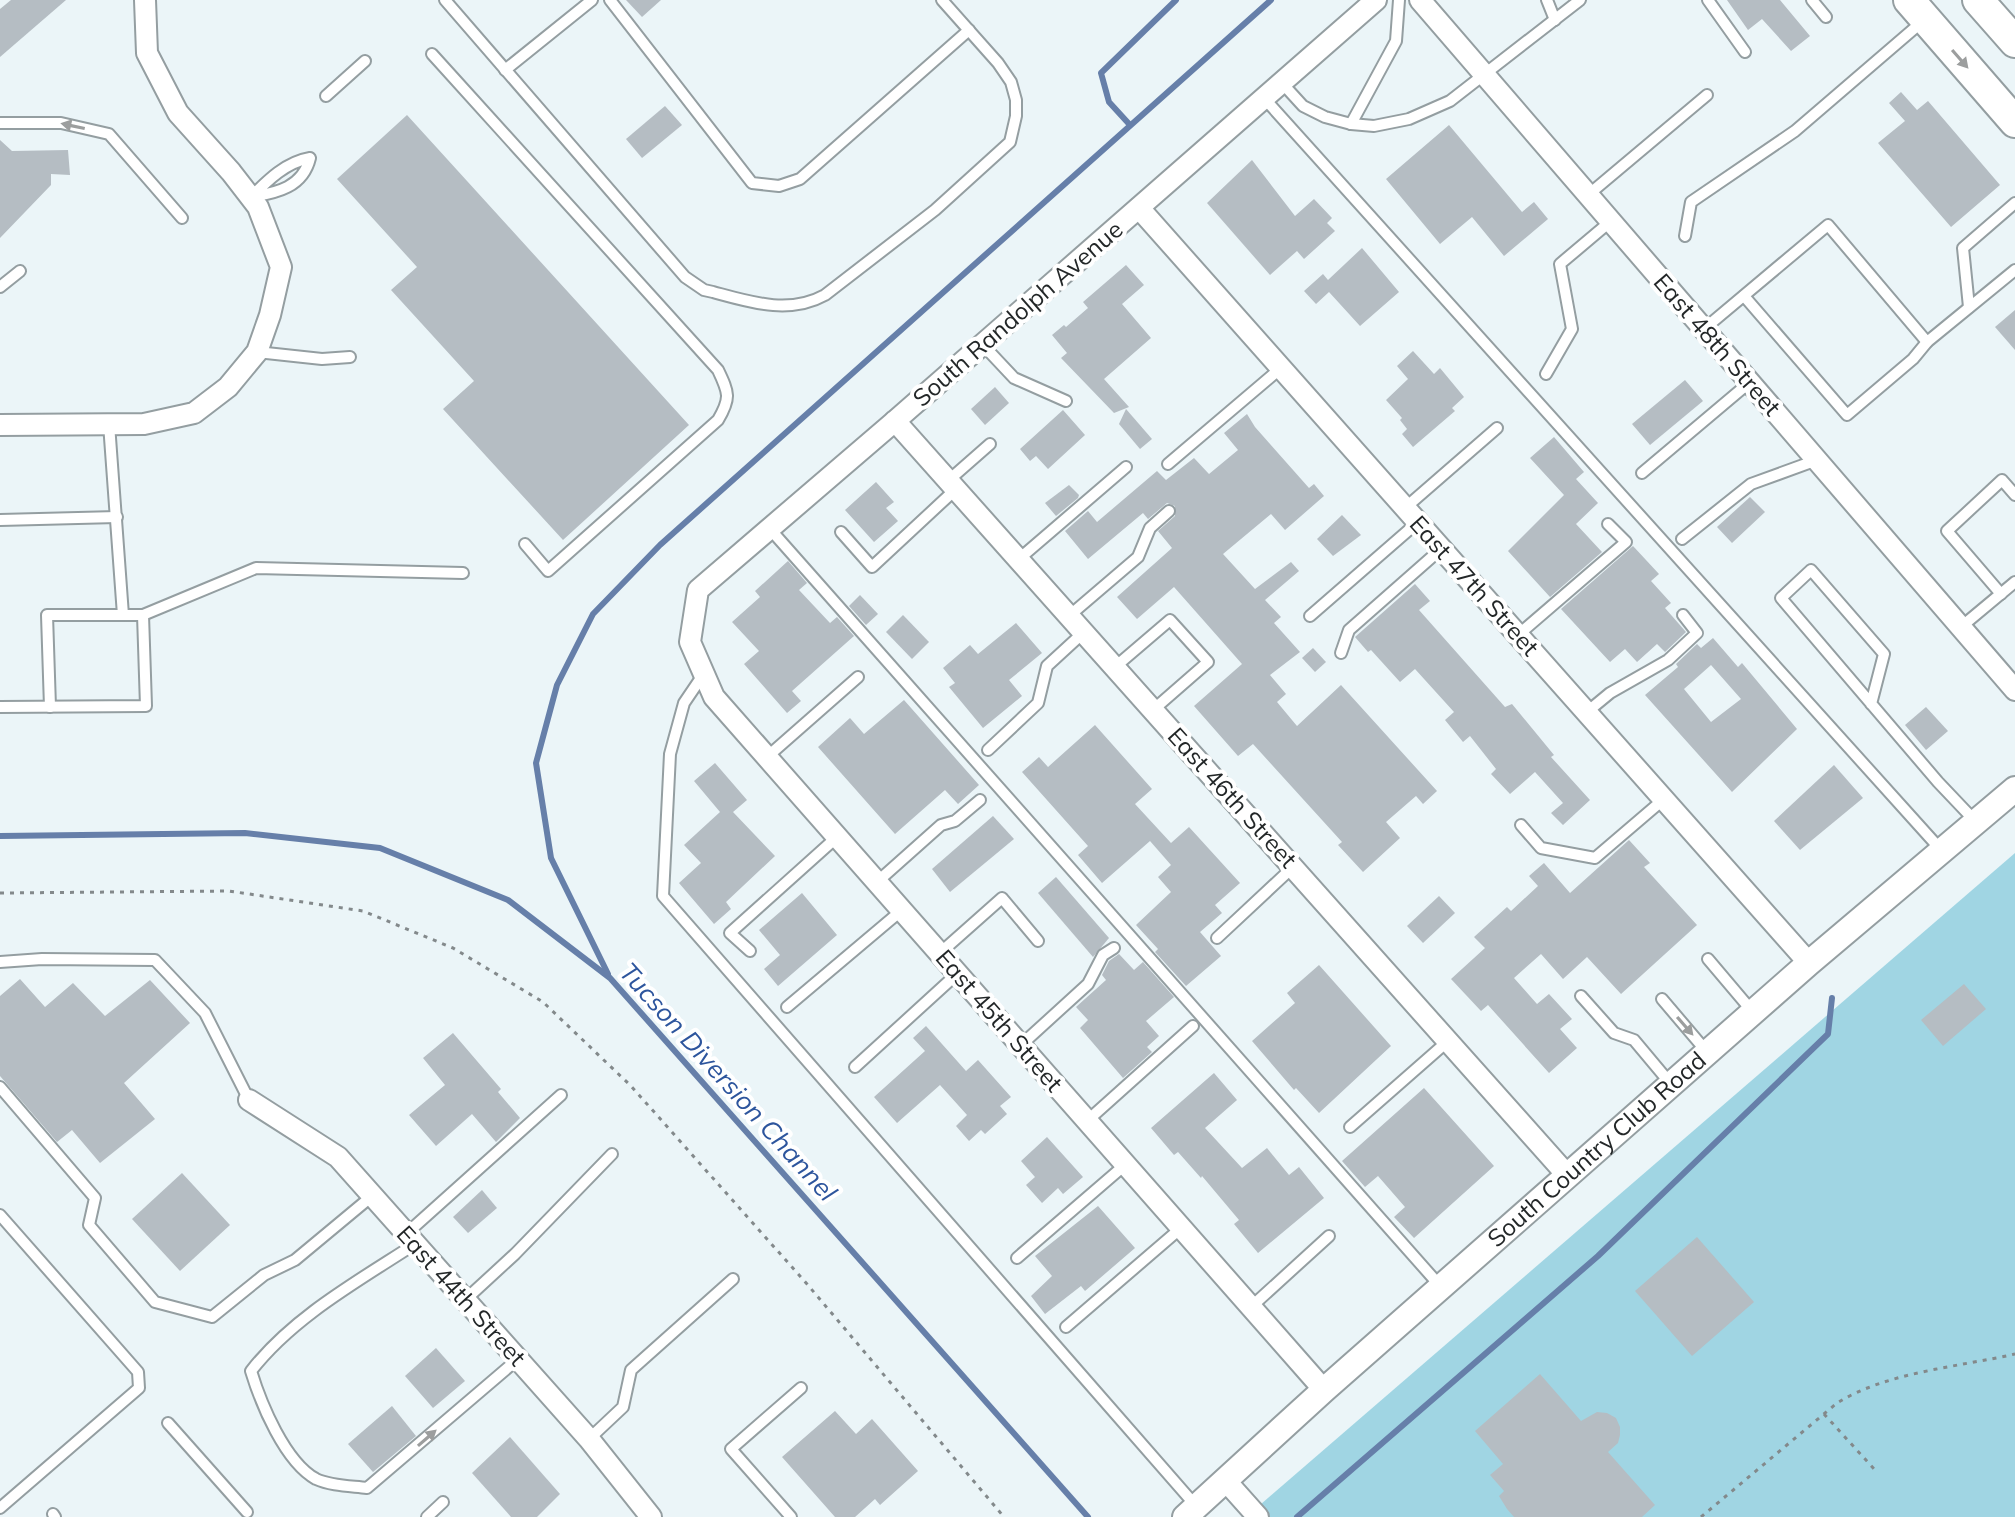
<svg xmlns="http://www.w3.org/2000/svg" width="2015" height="1517" font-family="Mulish,sans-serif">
<rect width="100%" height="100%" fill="#ebf5f8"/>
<polygon fill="#a0d5e3" points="2015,853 2015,1517 1246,1517"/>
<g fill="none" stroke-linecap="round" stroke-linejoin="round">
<g stroke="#667fa9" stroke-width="6">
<polyline points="1130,125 1109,102 1101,73 1176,0"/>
<polyline points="0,836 245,833 380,848 508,900 610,978 1088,1517"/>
<polyline points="608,974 551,858 536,763 557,685 593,614 660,545 1271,0"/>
<polyline points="1297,1517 1598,1256 1828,1034 1832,998"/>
</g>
</g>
<g fill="#b5bdc3" fill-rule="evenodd">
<polygon points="11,0 66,0 0,57 0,9"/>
<polygon points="626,0 661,0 642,17"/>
<polygon points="1727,0 1780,0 1810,36 1791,51 1762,19 1748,30"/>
<polygon points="1901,92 1917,110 1928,101 2000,185 1951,227 1878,143 1905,121 1889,103"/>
<polygon points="665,106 682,125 642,158 626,139"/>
<polygon points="407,115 689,425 563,540 443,409 474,381 391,290 417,267 337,179"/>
<polygon points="1449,125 1522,212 1534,202 1548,219 1504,256 1472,217 1440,244 1386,179"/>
<polygon points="0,140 12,151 68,150 70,175 51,174 51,185 0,238"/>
<polygon points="1252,160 1295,216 1314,199 1332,218 1327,223 1335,231 1304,259 1297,251 1270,275 1207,203"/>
<polygon points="1362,248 1399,292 1360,326 1329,292 1316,304 1304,291 1323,274 1328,280"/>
<polygon points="1126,265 1144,285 1122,304 1151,338 1104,379 1129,407 1114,413 1061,358 1067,353 1052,335 1064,325 1066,327 1088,308 1083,302"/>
<polygon points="2015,310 2015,350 1995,327"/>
<polygon points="1413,351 1434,374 1440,368 1464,397 1452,408 1455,411 1413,447 1402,434 1407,429 1400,420 1402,418 1386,400 1408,379 1397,366"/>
<polygon points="1685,380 1703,401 1650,445 1632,424"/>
<polygon points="995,387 1009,403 985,425 971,409"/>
<polygon points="1126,409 1152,439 1140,449 1119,424"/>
<polygon points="1063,410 1085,435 1048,469 1036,456 1030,461 1020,449"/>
<polygon points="1247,414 1255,427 1309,488 1314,484 1324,496 1285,530 1271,514 1223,554 1255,589 1291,562 1299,571 1265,600 1281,617 1274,623 1300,652 1270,675 1286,694 1277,702 1297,726 1341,685 1437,791 1423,804 1416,796 1386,822 1400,838 1363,872 1338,845 1342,842 1253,744 1238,756 1194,706 1242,664 1174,587 1137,619 1117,597 1172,548 1158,531 1175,516 1175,506 1167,503 1148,519 1143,513 1088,559 1065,531 1088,511 1097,522 1157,471 1166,480 1194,458 1209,474 1238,450 1224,433"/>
<polygon points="1554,437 1584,472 1576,479 1598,503 1576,524 1602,552 1550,597 1508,551 1564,495 1530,458"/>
<polygon points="876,482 894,502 886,508 898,521 874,542 845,510"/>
<polygon points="1069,485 1079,495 1078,498 1056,516 1045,503"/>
<polygon points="1750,497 1765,512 1732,543 1717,527"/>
<polygon points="1342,515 1361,535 1333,556 1317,539"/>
<polygon points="1633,546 1659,574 1651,581 1671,603 1665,608 1686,632 1665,652 1657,644 1637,662 1625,649 1610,662 1561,609"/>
<polygon points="788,561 807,583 799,590 830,623 837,617 854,636 792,691 801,701 787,713 744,664 759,651 732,622 760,597 755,591"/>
<polygon points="1415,584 1430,601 1419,610 1505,707 1512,704 1554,755 1551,757 1590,800 1563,825 1551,813 1563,803 1535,772 1510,794 1491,774 1496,769 1470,736 1463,742 1445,720 1454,712 1415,669 1400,682 1371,650 1368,652 1355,637"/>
<polygon points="860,595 878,614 866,625 849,606"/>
<polygon points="903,615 929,642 912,659 886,632"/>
<polygon points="1016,623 1042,653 1009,680 1022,696 983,728 949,687 955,683 943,668 970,645 978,654"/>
<path d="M1713,638L1738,667L1742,663L1797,729L1732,792L1645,695L1678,667L1676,664L1697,644L1701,648ZM1711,665L1741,699L1711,722L1684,689Z"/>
<polygon points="1313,648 1326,662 1315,672 1302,658"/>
<polygon points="904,700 979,785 958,804 945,790 895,834 818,747 850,718 864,734"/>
<polygon points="1926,707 1948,731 1926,750 1905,725"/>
<polygon points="1095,725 1152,789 1135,804 1171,843 1189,827 1240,883 1215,905 1222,913 1200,932 1221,956 1186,986 1155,952 1158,949 1136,925 1171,892 1158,877 1171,865 1150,841 1102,883 1078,855 1088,846 1022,772 1039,757 1048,767"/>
<polygon points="715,763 747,800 733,812 775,856 726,902 731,909 714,924 679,883 701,863 684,845 720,812 694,781"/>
<polygon points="1834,765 1863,798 1800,850 1774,821"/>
<polygon points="993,816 1014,839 950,892 932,869"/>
<polygon points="1629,840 1650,863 1644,867 1697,925 1621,994 1587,957 1563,979 1541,954 1514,978 1537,1004 1549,994 1572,1019 1560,1029 1577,1048 1549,1073 1488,1005 1481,1011 1451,979 1485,948 1474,937 1507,907 1511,911 1538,886 1529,876 1544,863 1570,893"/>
<polygon points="1056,877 1109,938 1093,957 1038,893"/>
<polygon points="802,893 837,935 778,986 764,969 780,955 759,930"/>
<polygon points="1439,896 1455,913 1423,943 1407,926"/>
<polygon points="1119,954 1134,970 1143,962 1174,997 1146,1021 1159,1036 1147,1047 1152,1052 1123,1078 1080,1028 1088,1020 1076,1007 1106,980 1102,975 1109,961"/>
<polygon points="1319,965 1391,1046 1319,1113 1296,1088 1294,1090 1252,1041 1295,1003 1287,993"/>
<polygon points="20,979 45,1007 73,983 105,1016 150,980 190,1023 124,1083 155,1119 100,1163 72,1130 57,1142 0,1076 0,996"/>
<polygon points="1964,984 1986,1009 1943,1046 1921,1020"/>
<polygon points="926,1026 966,1071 978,1060 1011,1097 1000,1106 1007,1114 985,1134 981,1130 969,1141 956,1126 967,1115 940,1085 897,1123 874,1097 925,1051 913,1038"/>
<polygon points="453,1033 501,1089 498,1092 520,1118 496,1142 472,1114 436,1146 409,1115 445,1085 423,1058"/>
<polygon points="1214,1073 1237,1100 1205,1128 1242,1168 1267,1148 1289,1175 1299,1167 1324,1198 1258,1253 1234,1224 1239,1220 1202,1176 1201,1178 1178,1152 1174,1155 1151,1128"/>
<polygon points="1424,1088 1494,1166 1414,1238 1394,1217 1405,1207 1378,1176 1365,1187 1342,1161"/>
<polygon points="1047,1137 1083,1177 1063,1194 1058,1188 1042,1203 1026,1185 1035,1177 1021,1161"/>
<polygon points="182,1173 230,1225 180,1271 132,1219"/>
<polygon points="482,1190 497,1208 468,1233 453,1217"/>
<polygon points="1098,1206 1135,1248 1085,1291 1081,1286 1045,1314 1031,1296 1052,1276 1035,1256"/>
<polygon points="1697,1237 1754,1302 1692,1356 1635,1291"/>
<polygon points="436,1348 465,1381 433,1408 405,1376"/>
<polygon points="1540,1374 1581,1421 1597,1412 1607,1413 1616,1418 1620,1427 1620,1435 1618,1443 1608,1452 1655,1505 1642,1517 1514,1517 1507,1509 1499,1496 1504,1491 1490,1475 1503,1464 1475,1431"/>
<polygon points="392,1406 416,1436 373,1472 348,1444"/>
<polygon points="835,1411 856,1434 872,1419 918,1471 880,1505 875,1499 855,1517 835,1517 782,1457"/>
<polygon points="510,1437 560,1494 537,1517 511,1517 472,1473"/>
</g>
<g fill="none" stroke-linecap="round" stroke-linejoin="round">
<g stroke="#949ea1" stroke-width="14">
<g id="service">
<path d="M445,0L685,277L704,290L713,292C750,302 789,315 825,295L935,210L1010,142L1016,116V100L1011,82L998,63L942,0"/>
<polyline points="610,0 752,183 779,186 800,179 969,30"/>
<polyline points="1547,0 1555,20"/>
<polyline points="1708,0 1745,52"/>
<polyline points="1812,0 1826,17"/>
<path d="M432,54L718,370C729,393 731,398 718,420L548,571L525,544"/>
<polyline points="505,70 592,0"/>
<polyline points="1282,83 1303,106 1325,117 1351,124 1374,126 1409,119 1450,101 1580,0"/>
<polyline points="326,96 365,61"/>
<polyline points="1264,98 1942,851"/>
<polyline points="0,123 61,123 109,134 182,218"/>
<polyline points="1351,124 1396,41 1399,0"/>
<path d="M310,158C303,187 277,193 251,197C268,180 286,162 310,158Z"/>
<polyline points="1588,195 1707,95"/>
<polyline points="1685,236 1691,202 1795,131 1923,21"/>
<polyline points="0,287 20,271"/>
<polyline points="1744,296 1847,415 1913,359 1927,342"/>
<polyline points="1969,307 1963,248 2015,203"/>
<polyline points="1704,329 1828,225 1927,342 2015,270"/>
<polyline points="983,345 1014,378 1066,401"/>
<polyline points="257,352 322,359 350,357"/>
<polyline points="1546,374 1572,329 1560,264 1611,221"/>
<polyline points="1168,464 1281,368"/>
<polyline points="1642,473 1750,382"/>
<polyline points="949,480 990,444"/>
<polyline points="1405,508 1497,428"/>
<polyline points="0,520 117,517"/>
<polyline points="770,529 1441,1287"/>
<polyline points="841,532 872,567 956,489"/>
<polyline points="1682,539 1751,484 1817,460"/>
<polyline points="1019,559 1126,467"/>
<polyline points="2001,594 1947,531 2002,480 2015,495"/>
<polyline points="143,615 256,568 463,573"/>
<polyline points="1069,616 1138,557 1150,528 1169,511"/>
<polyline points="1310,616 1418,522"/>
<polyline points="1961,627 2015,582"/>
<polyline points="1518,635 1626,542 1608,524"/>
<polyline points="1341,653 1349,630 1441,549"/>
<polyline points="1115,667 1170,620 1208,662 1153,710"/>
<polyline points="703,675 684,703 670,754 663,896 1196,1506"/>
<polyline points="1871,704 1884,654 1811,570 1781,598 1938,782 1976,822"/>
<polyline points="0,707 146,706 143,615 123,615 109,424"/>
<polyline points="50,707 47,615 123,615"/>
<polyline points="1587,712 1610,693 1668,660 1697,633 1683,615"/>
<polyline points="988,750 1038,703 1047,666 1084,632"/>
<polyline points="767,757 858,677"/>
<polyline points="1521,825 1541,848 1595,858 1664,799"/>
<polyline points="877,882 941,825 955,821 980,800"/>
<polyline points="1217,938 1293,867"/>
<polyline points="750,951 730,933 837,837"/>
<polyline points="940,953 1002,898 1038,941"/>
<polyline points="1708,959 1752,1011"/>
<polyline points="0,962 42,959 155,960 205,1013 249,1100"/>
<polyline points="1581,996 1614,1033 1634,1040 1670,1083"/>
<polyline points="1662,999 1707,1052"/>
<polyline points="787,1007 902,910"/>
<polyline points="1021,1045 1088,984 1103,955 1114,948"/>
<polyline points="855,1067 958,973"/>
<polyline points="0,1087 95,1198 89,1225 155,1302 212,1317 264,1275 295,1260 372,1196"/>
<polyline points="1087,1121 1193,1026"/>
<polyline points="1350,1127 1448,1041"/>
<polyline points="0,1215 138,1372 139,1388 0,1508"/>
<polyline points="406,1234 561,1095"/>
<path d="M415,1244C358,1281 293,1317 251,1371C261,1404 285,1462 316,1479C331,1486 351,1486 367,1488L518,1359"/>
<polyline points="1017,1258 1126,1164"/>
<polyline points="465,1300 515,1254 612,1154"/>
<polyline points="1251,1307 1329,1236"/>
<polyline points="1066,1327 1181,1228"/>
<polyline points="168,1423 247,1512"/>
<polyline points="589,1439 623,1407 631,1370 733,1279"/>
<polyline points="53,1514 55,1517"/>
<polyline points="427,1517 443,1502"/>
<polyline points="791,1517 731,1449 801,1388"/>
</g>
</g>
<g stroke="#949ea1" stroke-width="24">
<g id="minor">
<polyline points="1420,0 2015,690"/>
<polyline points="1139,208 1809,963"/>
<polyline points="895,421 1568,1176"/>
<polyline points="0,425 144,424 194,413 228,387 257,352 270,315 281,267 258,207 231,172 178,113 147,53 145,0"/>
<polyline points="249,1100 338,1157 589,1439 651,1517"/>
<polyline points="1324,1390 714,697 690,642 698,590 895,421 1376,0"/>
<polyline points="1225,1480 1258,1517"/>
</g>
</g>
<g stroke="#949ea1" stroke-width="28">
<g id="tertiary">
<path id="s1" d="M1185,1517L1324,1390L1809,963L2015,789"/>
</g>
</g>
<g stroke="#949ea1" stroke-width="34">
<g id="primary">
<polyline points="1909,0 2015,122"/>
<polyline points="1978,0 2015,42"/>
</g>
</g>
<g stroke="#83898b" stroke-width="3" stroke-dasharray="4 6" stroke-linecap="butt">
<polyline points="0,893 229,891 363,911 453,948 543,1002 631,1086 807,1284 1004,1517"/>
<polyline points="1824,1414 1875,1470"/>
<path d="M1701,1517L1837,1403C1887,1372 1958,1367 2015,1354"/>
</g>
<use href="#service" stroke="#fff" stroke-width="10"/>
<use href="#minor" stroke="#fff" stroke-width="20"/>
<use href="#tertiary" stroke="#fff" stroke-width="24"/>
<use href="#primary" stroke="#fff" stroke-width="30"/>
</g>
<defs><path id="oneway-solid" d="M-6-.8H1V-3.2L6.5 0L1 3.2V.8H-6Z" transform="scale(2)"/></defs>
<g fill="#9c9e9e">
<use href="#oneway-solid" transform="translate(1960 59) rotate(49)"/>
<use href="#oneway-solid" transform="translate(73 126) rotate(-168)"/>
<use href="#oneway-solid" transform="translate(1685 1026) rotate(49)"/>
<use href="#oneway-solid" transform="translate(427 1438) rotate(-41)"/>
</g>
<g text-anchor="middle" stroke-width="8" stroke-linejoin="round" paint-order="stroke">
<g font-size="24" fill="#232728" stroke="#fff">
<text transform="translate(1018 314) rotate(-41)" y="8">South Randolph Avenue</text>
<text transform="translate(1717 345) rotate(49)" y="8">East 48th Street</text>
<text transform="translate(1474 586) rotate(48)" y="8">East 47th Street</text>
<text transform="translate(1232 798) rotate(48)" y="8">East 46th Street</text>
<text transform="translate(999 1021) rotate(49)" y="8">East 45th Street</text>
<text dy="8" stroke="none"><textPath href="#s1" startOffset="552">South Country Club Road</textPath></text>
<text transform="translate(461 1296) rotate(48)" y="8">East 44th Street</text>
</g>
<g font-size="26" font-style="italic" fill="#2d559d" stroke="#fff">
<text transform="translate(728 1082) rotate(48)" y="9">Tucson Diversion Channel</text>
</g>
</g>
</svg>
